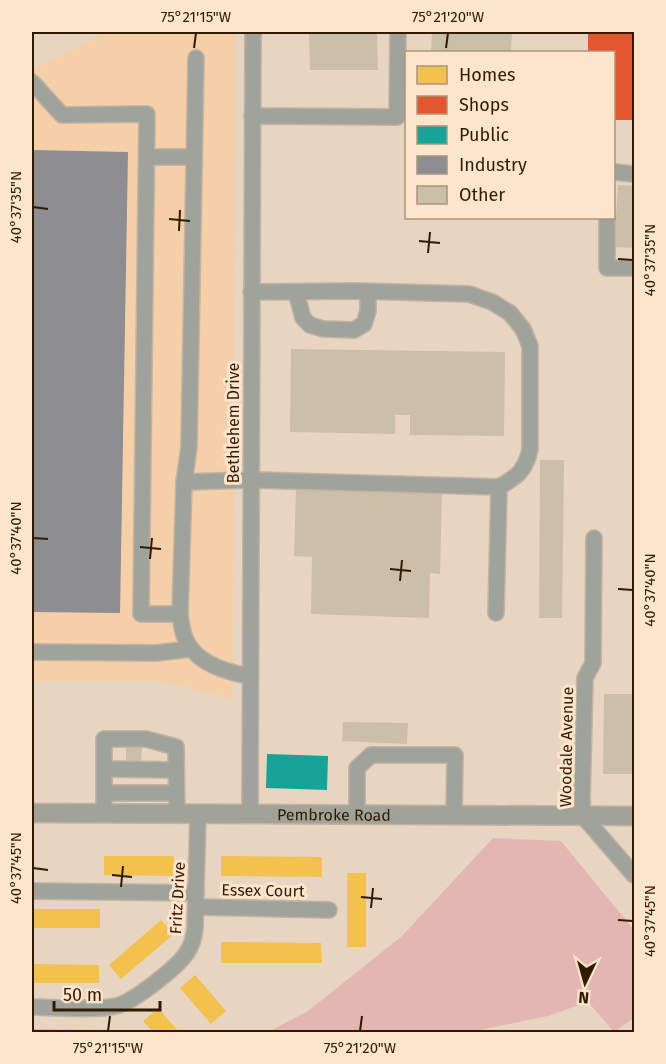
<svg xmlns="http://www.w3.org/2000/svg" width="666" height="1064" font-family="'Fira Sans',sans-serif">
<rect width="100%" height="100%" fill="#e8d5c1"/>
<polygon fill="#f4cfa7" points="107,32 235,32 233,699 160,681 32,681 32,69"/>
<polygon fill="#e4b6b3" points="493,838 561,841 634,930 634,1018 614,1032 588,1002 548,1016 470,1032 268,1032 308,1011 402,936"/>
<g fill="#f2c14e">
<polygon points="104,856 174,856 174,876 104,875"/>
<polygon points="221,856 322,857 322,877 221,876"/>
<rect x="347" y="873" width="19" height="74"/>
<rect x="32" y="909" width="68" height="19"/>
<polygon points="161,920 174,934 121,979 109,965"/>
<polygon points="221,942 321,943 322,963 221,963"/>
<polygon points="32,964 99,965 99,983 32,983"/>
<polygon points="195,975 226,1011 211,1024 180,988"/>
<polygon points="158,1008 179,1032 153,1032 143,1021"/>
<polygon points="32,1029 123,1030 123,1032 32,1032"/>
</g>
<polygon fill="#e4572e" points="588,32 634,32 634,120 614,120 614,52 588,52"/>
<polygon fill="#17a398" points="267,754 328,756 327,790 266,788"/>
<polygon fill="#8d8d92" points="32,150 128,152 120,613 32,612"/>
<g fill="#ccbfaa">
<polygon points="309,32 377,32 378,70 310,70"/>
<polygon points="432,32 512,33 511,52 431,52"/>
<polygon points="618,185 634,186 634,248 614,247"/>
<polygon points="291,349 505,352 504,436 410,435 410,415 395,415 395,434 290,432"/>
<polygon points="540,460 564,460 562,618 539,618"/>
<polygon points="296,489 442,493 440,574 430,573 429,618 311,614 312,557 294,556"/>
<polygon points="604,694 634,694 634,774 603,774"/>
<polygon points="343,722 408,723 407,744 342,741"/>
<polygon points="126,747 142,747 141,763 126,763"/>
</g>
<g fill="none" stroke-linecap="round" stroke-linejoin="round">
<g stroke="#c4b3a2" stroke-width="18">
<g id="minor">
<polyline points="32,82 62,115 147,114 141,614 180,614 184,482 189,447 196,58"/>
<polyline points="252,116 397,117 398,32"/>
<polyline points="147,157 193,157"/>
<polyline points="614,172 634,174"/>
<polyline points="607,218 607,268 634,268"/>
<path d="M251,292L357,291L469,294L492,302L510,313L523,329L530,346V449C526,470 517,477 499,487"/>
<polyline points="296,292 303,318 310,325 323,329 354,330 364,324 368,311 368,292"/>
<polyline points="184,482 250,480 499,487 496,613"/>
<polyline points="594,538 593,663 585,678 582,800 583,816 634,875"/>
<path d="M180,614C181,622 182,631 185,638C195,663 225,672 249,676"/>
<polyline points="32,652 156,653 191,649"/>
<polyline points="104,769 176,770"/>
<polyline points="104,793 176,793"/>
<polyline points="104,813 104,739 146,739 176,747 177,813"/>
<polyline points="250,814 253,32"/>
<polyline points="357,815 357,768 371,755 455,755 454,815"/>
<polyline points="32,891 196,893"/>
<polyline points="196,907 329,910"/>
<path d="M32,1007C56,1007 92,1011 116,1006C132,1003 176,968 186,954C192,946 194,938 195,928L198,814"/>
</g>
</g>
<g stroke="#c4b3a2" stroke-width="21">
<g id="major">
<path id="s1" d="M32,813L634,816"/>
</g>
</g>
<use href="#minor" stroke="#a0a39c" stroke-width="15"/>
<use href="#major" stroke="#a2a398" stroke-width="18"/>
</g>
<path fill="none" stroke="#301a00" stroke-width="2" d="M194,48L196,33M446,48L448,33M33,207L48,209M169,219L190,221M179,231L180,210M419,241L440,243M428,253L430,232M618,259L633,260M33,538L48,539M140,547L161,549M150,559L152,538M390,569L411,571M400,581L402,560M618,589L633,590M33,868L48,870M112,875L132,877M121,887L123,866M361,897L382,899M371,908L373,888M618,920L633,921M108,1031L110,1016M360,1031L362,1016"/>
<g text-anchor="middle" stroke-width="6" stroke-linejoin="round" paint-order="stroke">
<g font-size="16" fill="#301a00" stroke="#fde5cc">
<text transform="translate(233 423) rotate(-90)" y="6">Bethlehem Drive</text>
<text transform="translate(566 747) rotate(-89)" y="6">Woodale Avenue</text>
<text dy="6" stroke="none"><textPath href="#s1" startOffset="302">Pembroke Road</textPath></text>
<text transform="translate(263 890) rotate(1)" y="6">Essex Court</text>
<text transform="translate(177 898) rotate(-87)" y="6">Fritz Drive</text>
</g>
</g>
<rect width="666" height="1064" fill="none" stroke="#fde5cc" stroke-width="66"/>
<rect x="405" y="51" width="210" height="168" fill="#fde5cc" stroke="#ab947a" stroke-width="1.5"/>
<rect x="417" y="66" width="30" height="18" fill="#f2c14e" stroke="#ab947a" stroke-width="1.5"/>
<text x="459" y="81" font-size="18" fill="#301a00">Homes</text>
<rect x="417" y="96" width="30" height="18" fill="#e4572e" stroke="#ab947a" stroke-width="1.5"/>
<text x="459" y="111" font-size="18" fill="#301a00">Shops</text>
<rect x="417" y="126" width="30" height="18" fill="#17a398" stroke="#ab947a" stroke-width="1.5"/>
<text x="459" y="141" font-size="18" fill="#301a00">Public</text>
<rect x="417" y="156" width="30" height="18" fill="#8d8d92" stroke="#ab947a" stroke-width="1.5"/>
<text x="459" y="171" font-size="18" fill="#301a00">Industry</text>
<rect x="417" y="186" width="30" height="18" fill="#ccbfaa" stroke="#ab947a" stroke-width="1.5"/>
<text x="459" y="201" font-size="18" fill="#301a00">Other</text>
<g transform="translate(585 983) rotate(185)" stroke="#fde5cc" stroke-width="4.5" paint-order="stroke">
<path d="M0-4.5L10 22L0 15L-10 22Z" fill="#301a00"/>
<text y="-9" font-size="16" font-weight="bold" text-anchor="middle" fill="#301a00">N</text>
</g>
<path d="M54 1001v9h106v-9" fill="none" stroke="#301a00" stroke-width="3"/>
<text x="63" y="1001" font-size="18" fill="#301a00" stroke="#fde5cc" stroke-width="4.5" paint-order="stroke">50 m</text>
<rect x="33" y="33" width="600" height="998" fill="none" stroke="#301a00" stroke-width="2"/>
<g font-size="15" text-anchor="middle" fill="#301a00">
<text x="196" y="22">75°21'15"W</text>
<text x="448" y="22">75°21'20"W</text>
<text transform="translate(16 207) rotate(-90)" y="5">40°37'35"N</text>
<text transform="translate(650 260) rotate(-90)" y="5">40°37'35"N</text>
<text transform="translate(16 538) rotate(-90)" y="5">40°37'40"N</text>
<text transform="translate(650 590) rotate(-90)" y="5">40°37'40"N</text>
<text transform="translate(16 868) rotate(-90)" y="5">40°37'45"N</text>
<text transform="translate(650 921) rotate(-90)" y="5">40°37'45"N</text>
<text x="108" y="1053">75°21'15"W</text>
<text x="360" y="1053">75°21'20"W</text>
</g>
</svg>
